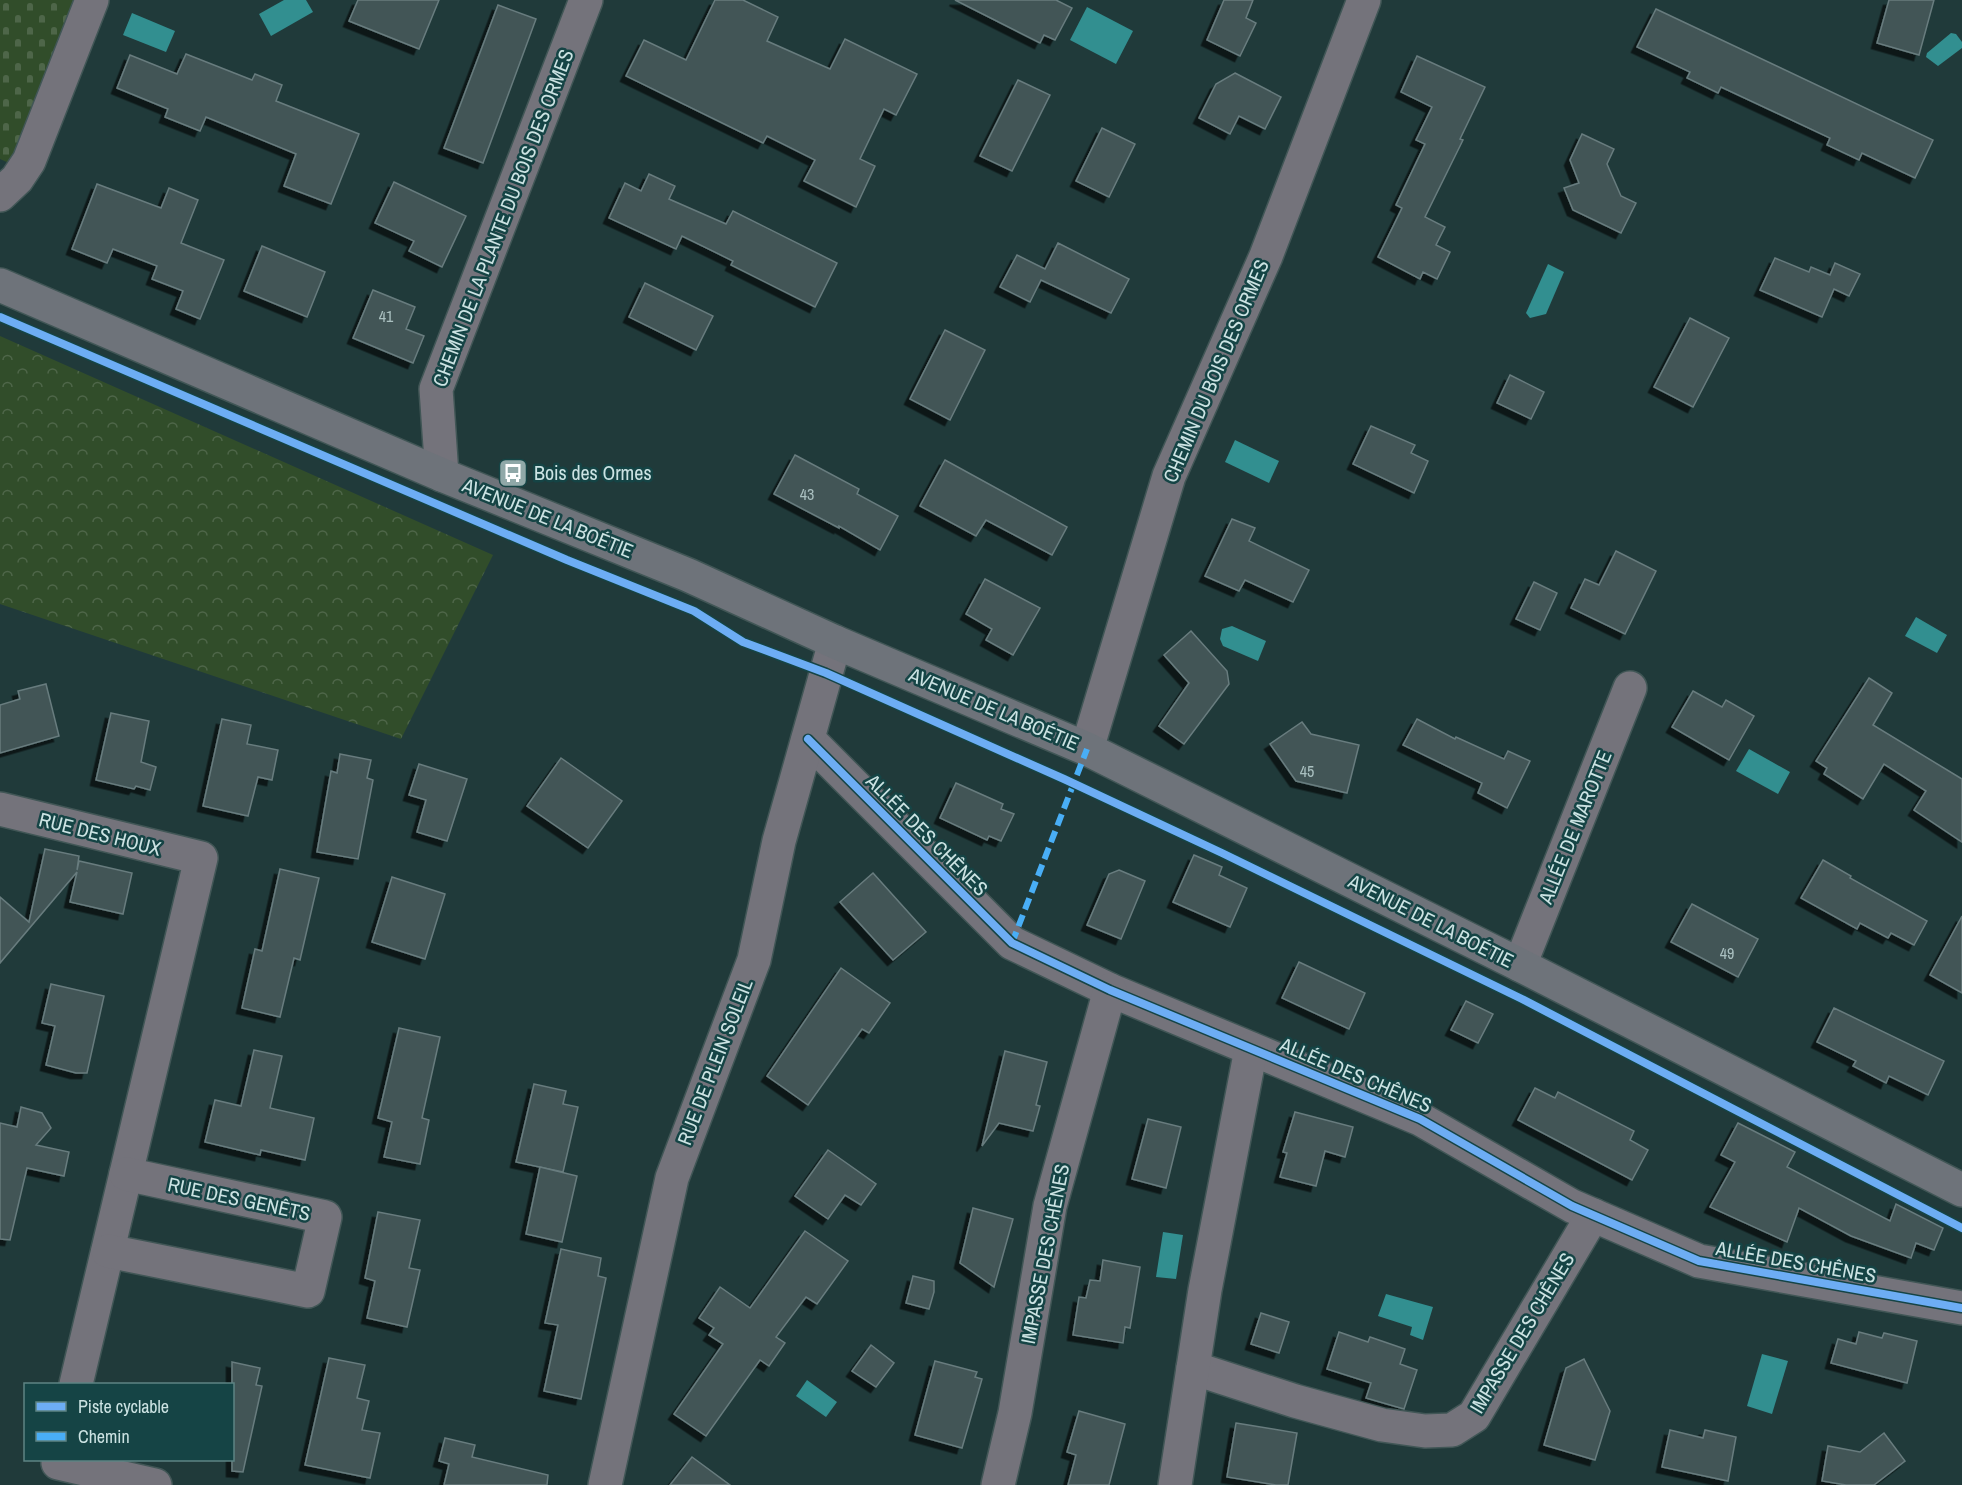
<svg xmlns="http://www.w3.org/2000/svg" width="1962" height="1485" font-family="'Archivo Narrow',sans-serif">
<defs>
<pattern id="forest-crowns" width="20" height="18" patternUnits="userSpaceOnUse" patternTransform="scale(1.5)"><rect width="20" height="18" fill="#314d2a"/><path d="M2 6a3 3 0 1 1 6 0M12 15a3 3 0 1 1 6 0" fill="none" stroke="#4e6649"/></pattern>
<pattern id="cemetery-stones" width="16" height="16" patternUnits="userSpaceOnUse" patternTransform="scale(1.5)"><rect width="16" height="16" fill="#314d2a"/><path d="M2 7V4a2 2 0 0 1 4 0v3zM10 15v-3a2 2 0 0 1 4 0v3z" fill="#4e6649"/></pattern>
<filter id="shadow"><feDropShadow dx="-5.5" dy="5.5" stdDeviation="0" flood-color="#0009"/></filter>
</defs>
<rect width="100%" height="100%" fill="#203a3a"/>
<polygon fill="url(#forest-crowns)" points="0,336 493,555 401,739 0,604"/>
<polygon fill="url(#cemetery-stones)" points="0,0 74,0 11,164 0,159"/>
<g fill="#328f90">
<polygon points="284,0 306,0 313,12 271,36 259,14"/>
<polygon points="1087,7 1133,31 1116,64 1070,40"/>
<polygon points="132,13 175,31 166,52 123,35"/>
<polygon points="1951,33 1956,34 1962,42 1962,48 1938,66 1926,57 1927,53"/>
<polygon points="1548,264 1564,272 1546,314 1530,318 1526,313"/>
<polygon points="1235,440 1279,461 1269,483 1225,462"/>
<polygon points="1916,617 1947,635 1937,653 1905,636"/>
<polygon points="1232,626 1266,641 1258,661 1223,646 1220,639 1222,629"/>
<polygon points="1749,749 1790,772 1778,794 1736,771"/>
<polygon points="1163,1232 1183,1235 1176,1279 1156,1277"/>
<polygon points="1386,1294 1433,1307 1423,1340 1410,1335 1412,1327 1378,1316"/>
<polygon points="1762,1354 1788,1361 1772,1414 1747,1406"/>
<polygon points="807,1380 837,1402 826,1417 796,1396"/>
</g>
<g fill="#425557" stroke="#687c7e" stroke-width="1.5" filter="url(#shadow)">
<polygon points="358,0 439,0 419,49 349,21"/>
<polygon points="715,0 743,0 778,17 767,41 830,69 845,39 917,74 896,115 884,109 860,159 875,166 856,207 804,181 815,160 767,136 763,143 626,76 644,40 686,60"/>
<polygon points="955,0 1056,0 1072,8 1055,40 1044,35 1040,43"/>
<polygon points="1224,0 1253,0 1246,18 1256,23 1240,56 1207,40"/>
<polygon points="1889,0 1934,0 1919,55 1877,43"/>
<polygon points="498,5 536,19 483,163 444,148"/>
<polygon points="1656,9 1933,140 1915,178 1862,153 1859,160 1827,145 1830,138 1721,87 1718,93 1687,78 1690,72 1637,47"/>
<polygon points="186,54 252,80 255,74 282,85 276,101 359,134 331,204 284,186 296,154 206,117 200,131 165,117 168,109 117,88 130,55 177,74"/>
<polygon points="1417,56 1485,87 1460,139 1463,140 1425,217 1445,227 1436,245 1450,252 1437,279 1423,272 1420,279 1378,257 1402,208 1396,205 1425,144 1416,140 1432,107 1401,92"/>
<polygon points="1235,73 1281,97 1265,129 1239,116 1230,134 1199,118 1216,84"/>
<polygon points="1018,80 1050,95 1012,171 980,156"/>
<polygon points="1102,128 1135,144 1109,197 1076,181"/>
<polygon points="1582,134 1614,149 1607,164 1621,196 1636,203 1621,233 1573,210 1564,188 1579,183 1570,160"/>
<polygon points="649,174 675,186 669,199 726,224 733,211 837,263 815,307 731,265 733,261 682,236 676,249 609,218 625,183 641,191"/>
<polygon points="394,182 466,216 442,267 409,251 414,241 375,223"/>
<polygon points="97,184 161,208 169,188 198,200 181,243 224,260 200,319 176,309 183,291 152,279 157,266 113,249 107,263 72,249"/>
<polygon points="1058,243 1129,279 1111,313 1041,280 1030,302 1000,287 1017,255 1045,269"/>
<polygon points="262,246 325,272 307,317 244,291"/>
<polygon points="1775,258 1809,272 1811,267 1830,275 1835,263 1860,274 1849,296 1834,289 1822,317 1760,290"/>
<polygon points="645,283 713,316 696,350 629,317"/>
<polygon points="373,290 415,307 406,329 424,336 413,363 353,338"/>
<polygon points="1690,318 1729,338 1693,407 1654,387"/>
<polygon points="945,330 985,350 950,420 910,399"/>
<polygon points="1510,375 1544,392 1531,419 1497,403"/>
<polygon points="1371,426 1415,445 1411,453 1428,461 1414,493 1353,464"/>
<polygon points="795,455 859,489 857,494 898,516 880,550 839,526 839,528 774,494"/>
<polygon points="945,460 1067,527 1052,555 986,520 976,536 920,506"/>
<polygon points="1232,519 1255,528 1249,541 1309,570 1293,602 1245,580 1239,591 1205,576"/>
<polygon points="1616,551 1656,571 1625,634 1571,608 1585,579 1599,585"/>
<polygon points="985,579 1040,608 1013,655 986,640 992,629 966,614"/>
<polygon points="1534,582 1557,593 1540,630 1516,619"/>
<polygon points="1191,631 1227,671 1229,684 1184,744 1159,726 1189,683 1164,655"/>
<polygon points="1869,678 1892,693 1873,725 1962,779 1962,842 1914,810 1926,791 1884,764 1863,799 1824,774 1827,768 1816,761"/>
<polygon points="46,684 59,736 0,753 0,705 20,699 18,691"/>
<polygon points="1693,691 1722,707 1726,700 1754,716 1729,760 1672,727"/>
<polygon points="111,713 149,721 141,762 156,767 150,790 136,786 134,789 96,780"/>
<polygon points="222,719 251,725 247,744 278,750 272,780 258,777 248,816 203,806"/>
<polygon points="1417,719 1455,739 1456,737 1504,759 1508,751 1530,761 1507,808 1478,793 1482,783 1403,745"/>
<polygon points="1302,722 1311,734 1359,745 1347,793 1296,781 1270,744"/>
<polygon points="340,754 371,760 367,778 373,780 358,859 317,852 331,771 337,773"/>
<polygon points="561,758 622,801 588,848 527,806"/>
<polygon points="419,764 467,779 447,841 417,832 426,800 409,795"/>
<polygon points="956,783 1003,804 1001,809 1014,814 1001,841 989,836 987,840 940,818"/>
<polygon points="45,849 79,856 77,870 79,861 132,873 123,914 70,902 77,872 0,963 0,897 29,922"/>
<polygon points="1194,855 1222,867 1219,875 1247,888 1230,927 1173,902"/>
<polygon points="1823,860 1851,876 1850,878 1927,921 1914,945 1891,933 1888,938 1860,923 1857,929 1801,898"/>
<polygon points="280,869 319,878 300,960 294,958 280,1017 242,1008 255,949 262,951"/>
<polygon points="1119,870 1145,881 1121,939 1087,925 1109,874"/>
<polygon points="873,873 926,932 893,960 840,902"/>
<polygon points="392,877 445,894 425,959 372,942"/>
<polygon points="1692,904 1758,939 1738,977 1671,942"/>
<polygon points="1962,916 1962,993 1930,975"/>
<polygon points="1299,962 1365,993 1349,1029 1282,998"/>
<polygon points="841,968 890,1003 869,1033 862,1029 808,1105 767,1076"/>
<polygon points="51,984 104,996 87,1073 76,1073 46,1065 55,1026 42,1023"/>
<polygon points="1466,1001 1493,1014 1478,1043 1451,1030"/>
<polygon points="1834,1008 1944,1061 1928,1095 1889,1076 1886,1083 1853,1066 1856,1061 1817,1042"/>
<polygon points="399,1028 440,1037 422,1118 429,1120 420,1164 384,1157 392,1122 378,1118"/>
<polygon points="254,1050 282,1056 270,1108 314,1118 305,1160 261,1150 260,1155 205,1142 215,1100 241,1106"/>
<polygon points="1005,1051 1047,1062 1036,1105 1040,1106 1033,1131 999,1123 982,1146"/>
<polygon points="534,1084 566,1091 563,1104 578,1107 563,1172 516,1162"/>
<polygon points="1535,1088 1555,1098 1558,1092 1634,1131 1630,1140 1648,1150 1632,1180 1518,1120"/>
<polygon points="21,1107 42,1113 51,1128 36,1145 69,1152 64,1176 27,1168 10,1240 0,1239 0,1123 17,1127"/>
<polygon points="1295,1112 1353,1127 1345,1157 1325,1151 1316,1186 1280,1177 1287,1153 1283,1152"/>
<polygon points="1148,1119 1181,1127 1166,1188 1132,1179"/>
<polygon points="1738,1123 1795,1152 1787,1167 1890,1221 1896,1204 1943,1228 1934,1250 1916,1243 1911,1258 1851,1236 1799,1208 1787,1242 1710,1207 1735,1162 1721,1155"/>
<polygon points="828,1150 876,1184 861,1205 845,1195 828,1219 795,1196"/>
<polygon points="540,1167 577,1176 562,1242 526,1234"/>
<polygon points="973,1208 1013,1219 994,1287 960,1263"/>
<polygon points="378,1212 420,1220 409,1268 420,1270 407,1327 367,1318 375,1281 365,1278"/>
<polygon points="805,1231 848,1261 817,1304 806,1297 776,1337 785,1343 769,1366 760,1360 706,1436 674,1414 723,1344 709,1335 714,1328 699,1318 720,1287 750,1308"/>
<polygon points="561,1249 601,1258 598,1276 606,1278 581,1399 544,1391 558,1325 545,1323"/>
<polygon points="1103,1260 1140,1267 1130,1328 1125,1327 1123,1343 1073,1335 1079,1297 1086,1298 1090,1280 1100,1281"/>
<polygon points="913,1276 934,1281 934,1292 929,1309 906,1303"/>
<polygon points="1261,1313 1289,1322 1279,1353 1251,1344"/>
<polygon points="1339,1332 1368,1342 1370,1337 1405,1349 1400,1364 1417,1370 1404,1409 1366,1398 1371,1383 1327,1369"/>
<polygon points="1859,1332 1882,1338 1884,1333 1917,1341 1907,1383 1831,1363 1838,1339 1856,1344"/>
<polygon points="871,1345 894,1363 876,1387 852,1371"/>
<polygon points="329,1358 365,1365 357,1398 369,1401 362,1430 380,1433 370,1478 305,1465"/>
<polygon points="1584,1359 1610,1411 1595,1460 1544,1445 1566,1368"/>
<polygon points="935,1361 977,1372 975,1377 982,1379 962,1448 915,1435"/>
<polygon points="232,1362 260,1368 256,1385 262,1386 243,1472 232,1471"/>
<polygon points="1079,1411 1125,1424 1109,1485 1068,1485 1076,1455 1067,1452"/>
<polygon points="1236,1423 1297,1433 1288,1485 1276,1485 1227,1477"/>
<polygon points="1670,1430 1703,1438 1705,1430 1736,1437 1728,1481 1662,1467"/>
<polygon points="1884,1433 1905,1461 1874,1485 1846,1485 1822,1481 1828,1446 1860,1452"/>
<polygon points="445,1438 475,1445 472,1457 548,1475 547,1485 444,1485 449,1464 439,1461"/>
<polygon points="692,1457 730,1485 670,1485"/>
</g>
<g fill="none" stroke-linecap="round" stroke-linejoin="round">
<g stroke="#415656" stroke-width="36">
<g id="minor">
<polyline points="0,195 17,179 29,161 92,0"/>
<polyline points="442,475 436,389 586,0"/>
<polyline points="808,739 1012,943 1110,990 1420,1119 1572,1206 1699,1261 1962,1308"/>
<polyline points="1087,749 1169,476 1266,256 1364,0"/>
<polyline points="0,809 201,858 76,1384"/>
<polyline points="1520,965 1630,688"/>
<polyline points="108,1251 308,1291 325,1217 126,1174"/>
<polyline points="1193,1368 1295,1401 1382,1425 1425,1431 1452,1430 1474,1416 1593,1215"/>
<polyline points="58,1463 155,1485"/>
<polyline points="605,1485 672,1178 754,960 779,841 835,642"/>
<polyline points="998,1485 1015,1413 1050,1206 1110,990"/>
<polyline points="1175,1485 1205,1290 1251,1049"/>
</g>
</g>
<g stroke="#415656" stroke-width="36">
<polyline id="major" points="0,285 442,475 688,575 835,642 1087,749 1520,965 1962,1190"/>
</g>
<use href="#minor" stroke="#74737b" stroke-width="33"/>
<use href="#major" stroke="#6e737a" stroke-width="33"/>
<polyline stroke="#49aef6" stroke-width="6" stroke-dasharray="12 6" stroke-linecap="butt" points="1012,943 1087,749"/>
<g stroke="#154445" stroke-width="11">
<g id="cycleway">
<polyline points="0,317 567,560 694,611 743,642 826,673 1064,779 1222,853 1522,999 1962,1228"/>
<polyline points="808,739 1012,943 1110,990 1420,1119 1572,1206 1699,1261 1962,1308"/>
</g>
</g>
<use href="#cycleway" stroke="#6dadf4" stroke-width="8"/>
</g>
<defs>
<g id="bus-square" transform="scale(1.5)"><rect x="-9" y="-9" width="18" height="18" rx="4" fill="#90a8a8" stroke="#154445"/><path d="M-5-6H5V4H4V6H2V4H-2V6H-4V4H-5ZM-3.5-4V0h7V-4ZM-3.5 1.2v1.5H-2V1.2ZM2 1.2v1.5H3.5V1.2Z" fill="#fff"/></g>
</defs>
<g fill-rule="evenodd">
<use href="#bus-square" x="513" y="473"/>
</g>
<g text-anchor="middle" stroke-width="5" stroke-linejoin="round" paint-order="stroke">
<g font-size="16" fill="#aac0c0">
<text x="386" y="322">41</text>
<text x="807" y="500">43</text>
<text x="1307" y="777">45</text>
<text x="1727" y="959">49</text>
</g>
<g font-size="20" fill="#cce3e3" stroke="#154445">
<text transform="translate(503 218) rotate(-69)" y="7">CHEMIN DE LA PLANTE DU BOIS DES ORMES</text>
<text transform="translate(1216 371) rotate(-67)" y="7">CHEMIN DU BOIS DES ORMES</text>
<text transform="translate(548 518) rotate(22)" y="7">AVENUE DE LA BOÉTIE</text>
<text transform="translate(994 709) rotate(23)" y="7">AVENUE DE LA BOÉTIE</text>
<text transform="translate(1575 827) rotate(-68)" y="7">ALLÉE DE MAROTTE</text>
<text transform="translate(100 834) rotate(14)" y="7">RUE DES HOUX</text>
<text transform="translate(927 835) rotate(45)" y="7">ALLÉE DES CHÊNES</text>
<text transform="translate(1431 921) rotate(27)" y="7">AVENUE DE LA BOÉTIE</text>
<text transform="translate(715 1062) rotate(-69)" y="7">RUE DE PLEIN SOLEIL</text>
<text transform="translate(1356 1075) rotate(23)" y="7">ALLÉE DES CHÊNES</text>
<text transform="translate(239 1199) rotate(12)" y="7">RUE DES GENÊTS</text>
<text transform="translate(1045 1254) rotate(-79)" y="7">IMPASSE DES CHÊNES</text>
<text transform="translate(1796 1262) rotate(10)" y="7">ALLÉE DES CHÊNES</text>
<text transform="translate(1522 1333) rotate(-59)" y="7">IMPASSE DES CHÊNES</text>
</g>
<g font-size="20" fill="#cce3e3" stroke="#154445" text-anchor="start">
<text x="534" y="480">Bois des Ormes</text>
</g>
</g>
<rect x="24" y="1383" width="210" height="78" fill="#154445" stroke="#5e8484" stroke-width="1.5"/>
<rect x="36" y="1402" width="30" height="9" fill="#6dadf4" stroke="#5e8484" stroke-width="1.5"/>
<text x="78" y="1413" font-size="18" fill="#cce3e3">Piste cyclable</text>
<rect x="36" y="1432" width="30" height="9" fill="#49aef6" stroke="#5e8484" stroke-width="1.5"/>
<text x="78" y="1443" font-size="18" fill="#cce3e3">Chemin</text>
</svg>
